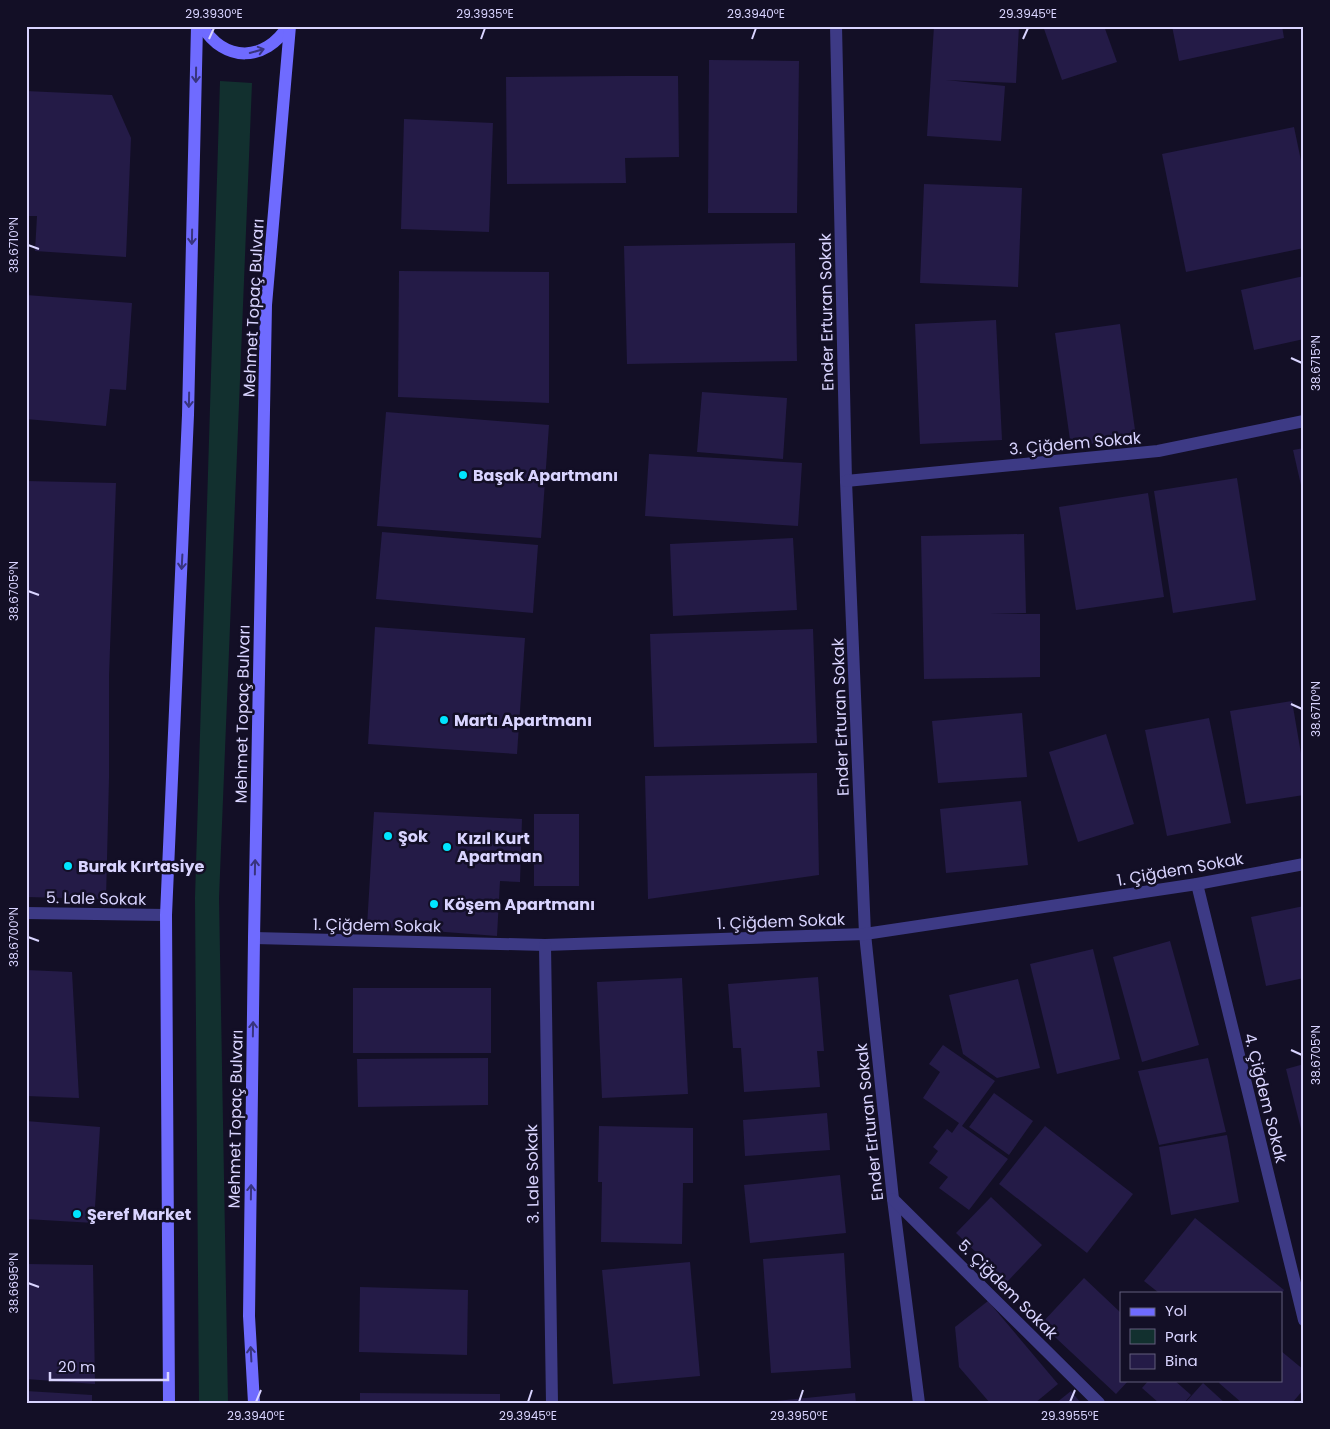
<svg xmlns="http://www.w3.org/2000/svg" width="1330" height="1429" font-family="Poppins,sans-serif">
<rect width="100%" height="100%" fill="#130f26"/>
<polygon fill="#12302f" points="220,81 252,83 219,898 228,1403 199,1403 195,898"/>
<g fill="#241b47">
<polygon points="934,26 1019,26 1016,83 946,80 1005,86 1001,141 927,136"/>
<polygon points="1043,26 1104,26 1117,62 1062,80"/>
<polygon points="1172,26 1282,26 1284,38 1179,61"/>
<polygon points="709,60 799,61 797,213 708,213"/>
<polygon points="625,76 678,76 679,157 625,158 626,183 507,184 506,77"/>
<polygon points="26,91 112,95 131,138 126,257 35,251 37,216 26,216"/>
<polygon points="404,119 493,123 489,232 401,229"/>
<polygon points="1294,127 1304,175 1304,248 1186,272 1162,154"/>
<polygon points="924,184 1022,188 1018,287 920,283"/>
<polygon points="795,243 797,361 627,364 624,246"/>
<polygon points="399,271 549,272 549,403 398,397"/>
<polygon points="1304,276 1304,339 1254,350 1241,290"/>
<polygon points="26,295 132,303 126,390 110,389 106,426 26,419"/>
<polygon points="996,320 1002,440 920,444 915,324"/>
<polygon points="1120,324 1136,437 1071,447 1055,333"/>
<polygon points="702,392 787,398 783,459 697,452"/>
<polygon points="386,412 549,425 541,538 377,526"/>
<polygon points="1304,448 1304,494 1303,494 1293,450"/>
<polygon points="649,454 802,463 798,526 645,516"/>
<polygon points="1237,478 1256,600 1173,613 1154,491"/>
<polygon points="26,481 116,483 109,676 109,778 106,899 26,897"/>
<polygon points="1148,493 1164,597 1076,610 1059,507"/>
<polygon points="382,532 538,545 533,613 376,599"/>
<polygon points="1024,534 1026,613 990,614 1040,614 1040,677 924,679 921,536"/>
<polygon points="793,538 797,610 673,616 670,544"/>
<polygon points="375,627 525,638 517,754 368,744"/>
<polygon points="813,629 817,743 654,747 650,634"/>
<polygon points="1292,701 1304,771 1304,795 1246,804 1230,711"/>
<polygon points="1022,713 1027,777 938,783 932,721"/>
<polygon points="1209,718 1231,823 1167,836 1145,730"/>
<polygon points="1106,734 1134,824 1078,842 1049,752"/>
<polygon points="817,773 819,875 648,899 645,776"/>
<polygon points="1021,801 1028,865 946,873 940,809"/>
<polygon points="374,812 522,819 520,882 500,881 497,936 367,926"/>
<rect x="534" y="814" width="45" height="72"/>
<polygon points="1304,906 1304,978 1266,986 1251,917"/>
<polygon points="1170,941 1199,1045 1142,1062 1113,957"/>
<polygon points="1093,949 1120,1059 1057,1074 1030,964"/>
<polygon points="26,970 72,972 79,1098 26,1096"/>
<polygon points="818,977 824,1051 817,1051 820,1087 744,1092 741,1048 733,1048 728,984"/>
<polygon points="682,978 688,1094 602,1098 597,982"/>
<polygon points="1018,979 1040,1068 997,1078 963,1054 949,995"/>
<rect x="353" y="988" width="138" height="65"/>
<polygon points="943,1045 995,1081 962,1126 1008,1159 969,1210 939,1188 948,1177 929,1163 938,1151 933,1147 947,1129 952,1133 959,1123 923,1098 940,1072 929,1064"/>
<polygon points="488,1058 488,1105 358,1107 357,1059"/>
<polygon points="1208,1058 1226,1132 1159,1145 1138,1071"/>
<polygon points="1304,1064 1304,1132 1302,1133 1286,1069"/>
<polygon points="994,1093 1033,1121 1009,1155 969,1127"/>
<polygon points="827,1113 830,1150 745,1156 743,1120"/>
<polygon points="26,1121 100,1127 94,1223 26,1219"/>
<polygon points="599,1126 693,1128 693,1183 683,1183 682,1244 601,1242 602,1182 598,1182"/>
<polygon points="1045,1126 1133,1194 1087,1253 999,1184"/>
<polygon points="1227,1135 1239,1202 1171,1215 1159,1147"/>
<polygon points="840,1175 846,1233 750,1243 744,1185"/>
<polygon points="991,1197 1042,1245 1007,1282 956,1233"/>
<polygon points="1195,1218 1284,1290 1282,1293 1159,1293 1144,1281"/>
<polygon points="844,1253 851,1368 771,1373 763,1259"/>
<polygon points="690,1262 700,1376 613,1384 602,1270"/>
<polygon points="26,1264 93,1265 95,1384 26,1379"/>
<polygon points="1084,1278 1121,1313 1121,1380 1129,1380 1116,1394 1041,1324"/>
<polygon points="360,1287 468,1290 467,1355 359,1352"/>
<polygon points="988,1301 1058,1384 1035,1403 990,1403 959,1367 955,1327"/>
<polygon points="1281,1351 1304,1370 1304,1389 1292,1403 1242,1403 1219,1383 1221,1380 1281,1380"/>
<polygon points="1149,1380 1174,1380 1191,1395 1184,1403 1159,1403 1142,1388"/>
<polygon points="1203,1383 1225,1403 1185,1403"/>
<polygon points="26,1391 92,1395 92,1403 26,1403"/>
<polygon points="1071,1391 1081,1403 1056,1403"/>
<polygon points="360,1393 500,1394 500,1403 360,1403"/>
<polygon points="855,1393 856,1403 776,1403 776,1401"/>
</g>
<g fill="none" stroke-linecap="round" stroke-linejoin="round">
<g stroke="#3d3a85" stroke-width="12">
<polyline points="836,26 846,481 865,934 893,1199 919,1403"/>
<polyline points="846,481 1158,451 1304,421"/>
<polyline points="1197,884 1304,1320"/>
<polyline points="26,913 166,915"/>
<polyline points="254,938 545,945 865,934 1197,884 1304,864"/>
<polyline points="545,945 552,1403"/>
<polyline points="893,1199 1099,1403"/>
</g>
<g stroke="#6f6bff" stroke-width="12">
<path d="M202,26C225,63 265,62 288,26"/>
<polyline points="169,1403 166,915 188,415 197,26"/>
<polyline points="254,1403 249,1316 254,938 266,305 290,26"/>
</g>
</g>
<defs><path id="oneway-shaft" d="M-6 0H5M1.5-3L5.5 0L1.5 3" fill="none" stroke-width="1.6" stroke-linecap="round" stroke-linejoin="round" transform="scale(1.25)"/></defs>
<g stroke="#38347d">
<use href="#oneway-shaft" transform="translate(257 51) rotate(-16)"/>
<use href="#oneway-shaft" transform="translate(196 75) rotate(91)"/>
<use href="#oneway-shaft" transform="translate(192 237) rotate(91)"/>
<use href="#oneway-shaft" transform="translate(189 400) rotate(91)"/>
<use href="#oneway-shaft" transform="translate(182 562) rotate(93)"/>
<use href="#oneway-shaft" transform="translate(255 867) rotate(-89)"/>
<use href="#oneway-shaft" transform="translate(253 1029) rotate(-89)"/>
<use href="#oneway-shaft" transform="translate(251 1192) rotate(-89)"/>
<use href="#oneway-shaft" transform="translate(251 1354) rotate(-93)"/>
</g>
<path fill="none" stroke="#d9d4ff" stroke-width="2" d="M209,39L214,28M481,39L485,28M752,39L756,28M1023,39L1028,28M28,245L39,249M1291,358L1302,363M28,591L39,595M1291,704L1302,709M28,937L39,941M1291,1050L1302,1055M28,1283L39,1287M256,1402L261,1390M528,1402L532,1390M799,1402L803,1390M1070,1402L1075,1390"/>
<g fill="#00e5ff" stroke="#130f26" stroke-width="2">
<circle cx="463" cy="475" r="5"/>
<circle cx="444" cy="720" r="5"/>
<circle cx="388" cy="836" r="5"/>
<circle cx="447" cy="847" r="5"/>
<circle cx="68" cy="866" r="5"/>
<circle cx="434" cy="904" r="5"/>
<circle cx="77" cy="1214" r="5"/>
</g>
<g text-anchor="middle" stroke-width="5" stroke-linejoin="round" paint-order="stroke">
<g font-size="16" fill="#d9d4ff" stroke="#130f26">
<text transform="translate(253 308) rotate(-87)" y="6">Mehmet Topaç Bulvarı</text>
<text transform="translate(826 312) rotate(-91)" y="6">Ender Erturan Sokak</text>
<text transform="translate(1075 443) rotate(-5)" y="6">3. Çiğdem Sokak</text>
<text transform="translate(242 714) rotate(-89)" y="6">Mehmet Topaç Bulvarı</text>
<text transform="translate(840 717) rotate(-92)" y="6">Ender Erturan Sokak</text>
<text transform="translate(1180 869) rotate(-10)" y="6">1. Çiğdem Sokak</text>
<text transform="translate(96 898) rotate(1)" y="6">5. Lale Sokak</text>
<text transform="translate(781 921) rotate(-2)" y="6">1. Çiğdem Sokak</text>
<text transform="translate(377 925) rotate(1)" y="6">1. Çiğdem Sokak</text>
<text transform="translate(1266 1098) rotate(76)" y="6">4. Çiğdem Sokak</text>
<text transform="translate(235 1119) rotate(-89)" y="6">Mehmet Topaç Bulvarı</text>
<text transform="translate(869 1122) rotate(-96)" y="6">Ender Erturan Sokak</text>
<text transform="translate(532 1174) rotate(-91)" y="6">3. Lale Sokak</text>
<text transform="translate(1008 1289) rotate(45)" y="6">5. Çiğdem Sokak</text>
</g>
<g font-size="16" font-weight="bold" fill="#d9d4ff" stroke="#130f26" text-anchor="start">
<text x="473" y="481">Başak Apartmanı</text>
<text x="454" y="726">Martı Apartmanı</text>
<text x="398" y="842">Şok</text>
<text x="457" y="844">Kızıl Kurt<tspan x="457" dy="18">Apartman</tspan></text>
<text x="78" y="872">Burak Kırtasiye</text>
<text x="444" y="910">Köşem Apartmanı</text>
<text x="87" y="1220">Şeref Market</text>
</g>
</g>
<rect width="1330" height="1429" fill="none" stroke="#130f26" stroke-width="55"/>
<rect x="1120" y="1292" width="162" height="90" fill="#130f26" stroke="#625e7d"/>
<rect x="1130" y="1308" width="25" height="8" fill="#6f6bff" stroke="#625e7d"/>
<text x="1165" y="1316" font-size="15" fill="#d9d4ff">Yol</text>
<rect x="1130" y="1329" width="25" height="15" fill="#12302f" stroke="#625e7d"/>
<text x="1165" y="1342" font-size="15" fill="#d9d4ff">Park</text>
<rect x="1130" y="1354" width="25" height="15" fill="#241b47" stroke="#625e7d"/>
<text x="1165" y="1366" font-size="15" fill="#d9d4ff">Bina</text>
<path d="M50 1372v8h118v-8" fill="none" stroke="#d9d4ff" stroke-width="2.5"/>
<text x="58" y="1372" font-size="15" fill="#d9d4ff" stroke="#130f26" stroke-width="4" paint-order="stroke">20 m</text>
<rect x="28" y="28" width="1274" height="1374" fill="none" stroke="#d9d4ff" stroke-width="2"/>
<g font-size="12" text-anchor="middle" fill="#d9d4ff">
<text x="214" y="18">29.3930°E</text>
<text x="485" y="18">29.3935°E</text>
<text x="756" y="18">29.3940°E</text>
<text x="1028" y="18">29.3945°E</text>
<text transform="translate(14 245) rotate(-90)" y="4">38.6710°N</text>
<text transform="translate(1316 363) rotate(-90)" y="4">38.6715°N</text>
<text transform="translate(14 591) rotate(-90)" y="4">38.6705°N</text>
<text transform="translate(1316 709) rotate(-90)" y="4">38.6710°N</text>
<text transform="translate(14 937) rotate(-90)" y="4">38.6700°N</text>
<text transform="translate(1316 1055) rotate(-90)" y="4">38.6705°N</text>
<text transform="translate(14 1283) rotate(-90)" y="4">38.6695°N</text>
<text x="256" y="1420">29.3940°E</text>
<text x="528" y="1420">29.3945°E</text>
<text x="799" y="1420">29.3950°E</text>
<text x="1070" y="1420">29.3955°E</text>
</g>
</svg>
